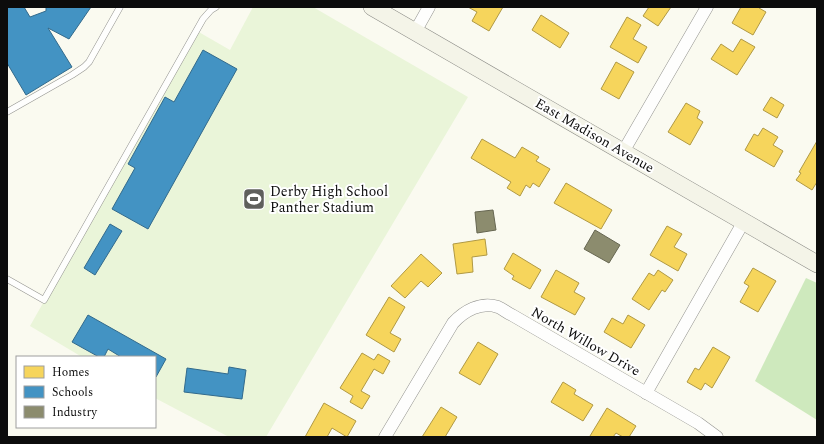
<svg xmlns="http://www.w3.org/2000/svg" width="824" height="444" font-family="Spectral,serif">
<rect width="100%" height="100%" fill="#fafaf0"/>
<polygon fill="#cee9bd" points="806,278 817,283 817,420 755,381"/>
<polygon fill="#eaf5d9" points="253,7 313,7 468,97 266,437 229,437 155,398 155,357 82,357 30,326 197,31 230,50"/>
<g fill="#f6d55c" stroke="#b09944">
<polygon points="468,7 503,7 489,31 472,21 477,12"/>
<polygon points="649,7 671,7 658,26 643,16"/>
<polygon points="741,7 760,7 759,8 766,12 753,35 732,23"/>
<polygon points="541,15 569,33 560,48 532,30"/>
<polygon points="627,17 641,25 633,39 647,47 638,63 610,47"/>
<polygon points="741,39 755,47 737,75 711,59 721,44 733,52"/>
<polygon points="616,62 634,72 619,99 601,89"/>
<polygon points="771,97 784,105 777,118 763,110"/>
<polygon points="686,103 700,111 697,118 703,122 690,145 668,132"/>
<polygon points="763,128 778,137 773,145 783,151 774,167 745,150 754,134 758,136"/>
<polygon points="482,139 515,158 522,147 539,157 536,161 550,169 539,187 533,183 530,188 526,185 520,196 507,188 511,182 471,158"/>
<polygon points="817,141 817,182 812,190 796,180 801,173 799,172"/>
<polygon points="566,183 612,210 601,229 554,203"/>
<polygon points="667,226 682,234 674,247 687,254 678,271 650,255"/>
<polygon points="485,239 487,255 472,257 473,272 457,274 453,244"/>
<polygon points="513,253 541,270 530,289 512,279 514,276 504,269"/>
<polygon points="421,254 442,273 428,287 421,281 405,298 391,286"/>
<polygon points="753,268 776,281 758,312 740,302 749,286 744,283"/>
<polygon points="556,270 579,283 574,292 585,298 575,315 541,297"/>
<polygon points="658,270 673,280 665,292 662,290 649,310 632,299 649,273 654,276"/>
<polygon points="389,297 405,307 390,333 401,339 394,352 366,335"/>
<polygon points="628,315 645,325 631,348 604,332 612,318 623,324"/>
<polygon points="478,342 498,354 480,385 459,373"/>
<polygon points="713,347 730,357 712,388 705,383 701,390 687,382 695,368 699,370"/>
<polygon points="362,353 374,360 378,354 390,361 383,374 374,369 361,391 370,396 362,409 350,402 353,396 340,388"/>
<polygon points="563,382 576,390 574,394 593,405 583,421 551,402"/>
<polygon points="324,403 356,421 347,437 332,428 327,437 305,437"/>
<polygon points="441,407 457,417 445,437 422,437"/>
<polygon points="607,408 636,426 629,437 623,437 616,433 613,437 591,437 590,436"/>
</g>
<g fill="#4393c3" stroke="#326a8c">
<polygon points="7,7 24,7 30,17 46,11 46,7 91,7 69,39 48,28 72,67 26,95 7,63"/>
<polygon points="203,50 237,69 148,229 112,209 135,168 128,164 165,97 174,102"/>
<polygon points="110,224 122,231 95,275 84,268"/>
<polygon points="88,315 166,359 156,377 155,376 155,357 121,357 108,349 104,357 99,357 72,342"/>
<polygon points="229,367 246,370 242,399 184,392 187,368 228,374"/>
</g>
<g fill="#8c8c6e" stroke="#666651">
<polygon points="493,210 496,230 477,233 475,212"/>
<polygon points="595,230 620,245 609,263 584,249"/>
</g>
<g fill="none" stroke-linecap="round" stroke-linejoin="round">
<g stroke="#93938f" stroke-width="7">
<g id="service">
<polyline points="7,112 72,75 84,67 89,62 120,7"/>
<polyline points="7,279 44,300 203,19 211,10 216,7"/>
</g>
</g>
<g stroke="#93938f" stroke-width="13">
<g id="minor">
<polyline points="415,32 429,7"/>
<polyline points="623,152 707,7"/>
<polyline points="646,393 744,221"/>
<path d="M385,437L453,323C464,311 481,301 498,307C503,309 507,313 512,315L698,423L717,437"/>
</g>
</g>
<g stroke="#8a8a85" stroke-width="18">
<polyline id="secondary" points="372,7 817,264"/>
</g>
<use href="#service" stroke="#fefefd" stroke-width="6"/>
<use href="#minor" stroke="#fefefd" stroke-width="12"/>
<use href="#secondary" stroke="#f4f4e8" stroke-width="17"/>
</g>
<defs>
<g id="stadium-square" transform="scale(1.15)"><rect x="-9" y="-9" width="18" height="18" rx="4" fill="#5f5f5c" stroke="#fff"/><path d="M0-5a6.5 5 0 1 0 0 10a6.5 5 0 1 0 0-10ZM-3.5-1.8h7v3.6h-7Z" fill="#fff"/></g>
</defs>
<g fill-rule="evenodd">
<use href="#stadium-square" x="254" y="199"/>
</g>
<g text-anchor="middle" stroke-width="4" stroke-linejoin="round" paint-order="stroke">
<g font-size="14" fill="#0c0c0c" stroke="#fff">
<text transform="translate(595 135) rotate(30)" y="5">East Madison Avenue</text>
<text transform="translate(586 341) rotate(30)" y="5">North Willow Drive</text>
</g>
<g font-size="14" fill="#0c0c0c" stroke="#fff" text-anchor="start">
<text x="270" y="196">Derby High School<tspan x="270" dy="16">Panther Stadium</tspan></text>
</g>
</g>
<rect width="824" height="444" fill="none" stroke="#0c0c0c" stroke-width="16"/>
<rect x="16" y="356" width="140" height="72" fill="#ffffff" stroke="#9e9e9e"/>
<rect x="24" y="366" width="20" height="12" fill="#f6d55c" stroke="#9e9e9e"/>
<text x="52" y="376" font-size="12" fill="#0c0c0c">Homes</text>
<rect x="24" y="386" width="20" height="12" fill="#4393c3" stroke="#9e9e9e"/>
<text x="52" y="396" font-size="12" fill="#0c0c0c">Schools</text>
<rect x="24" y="406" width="20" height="12" fill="#8c8c6e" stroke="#9e9e9e"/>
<text x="52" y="416" font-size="12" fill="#0c0c0c">Industry</text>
</svg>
